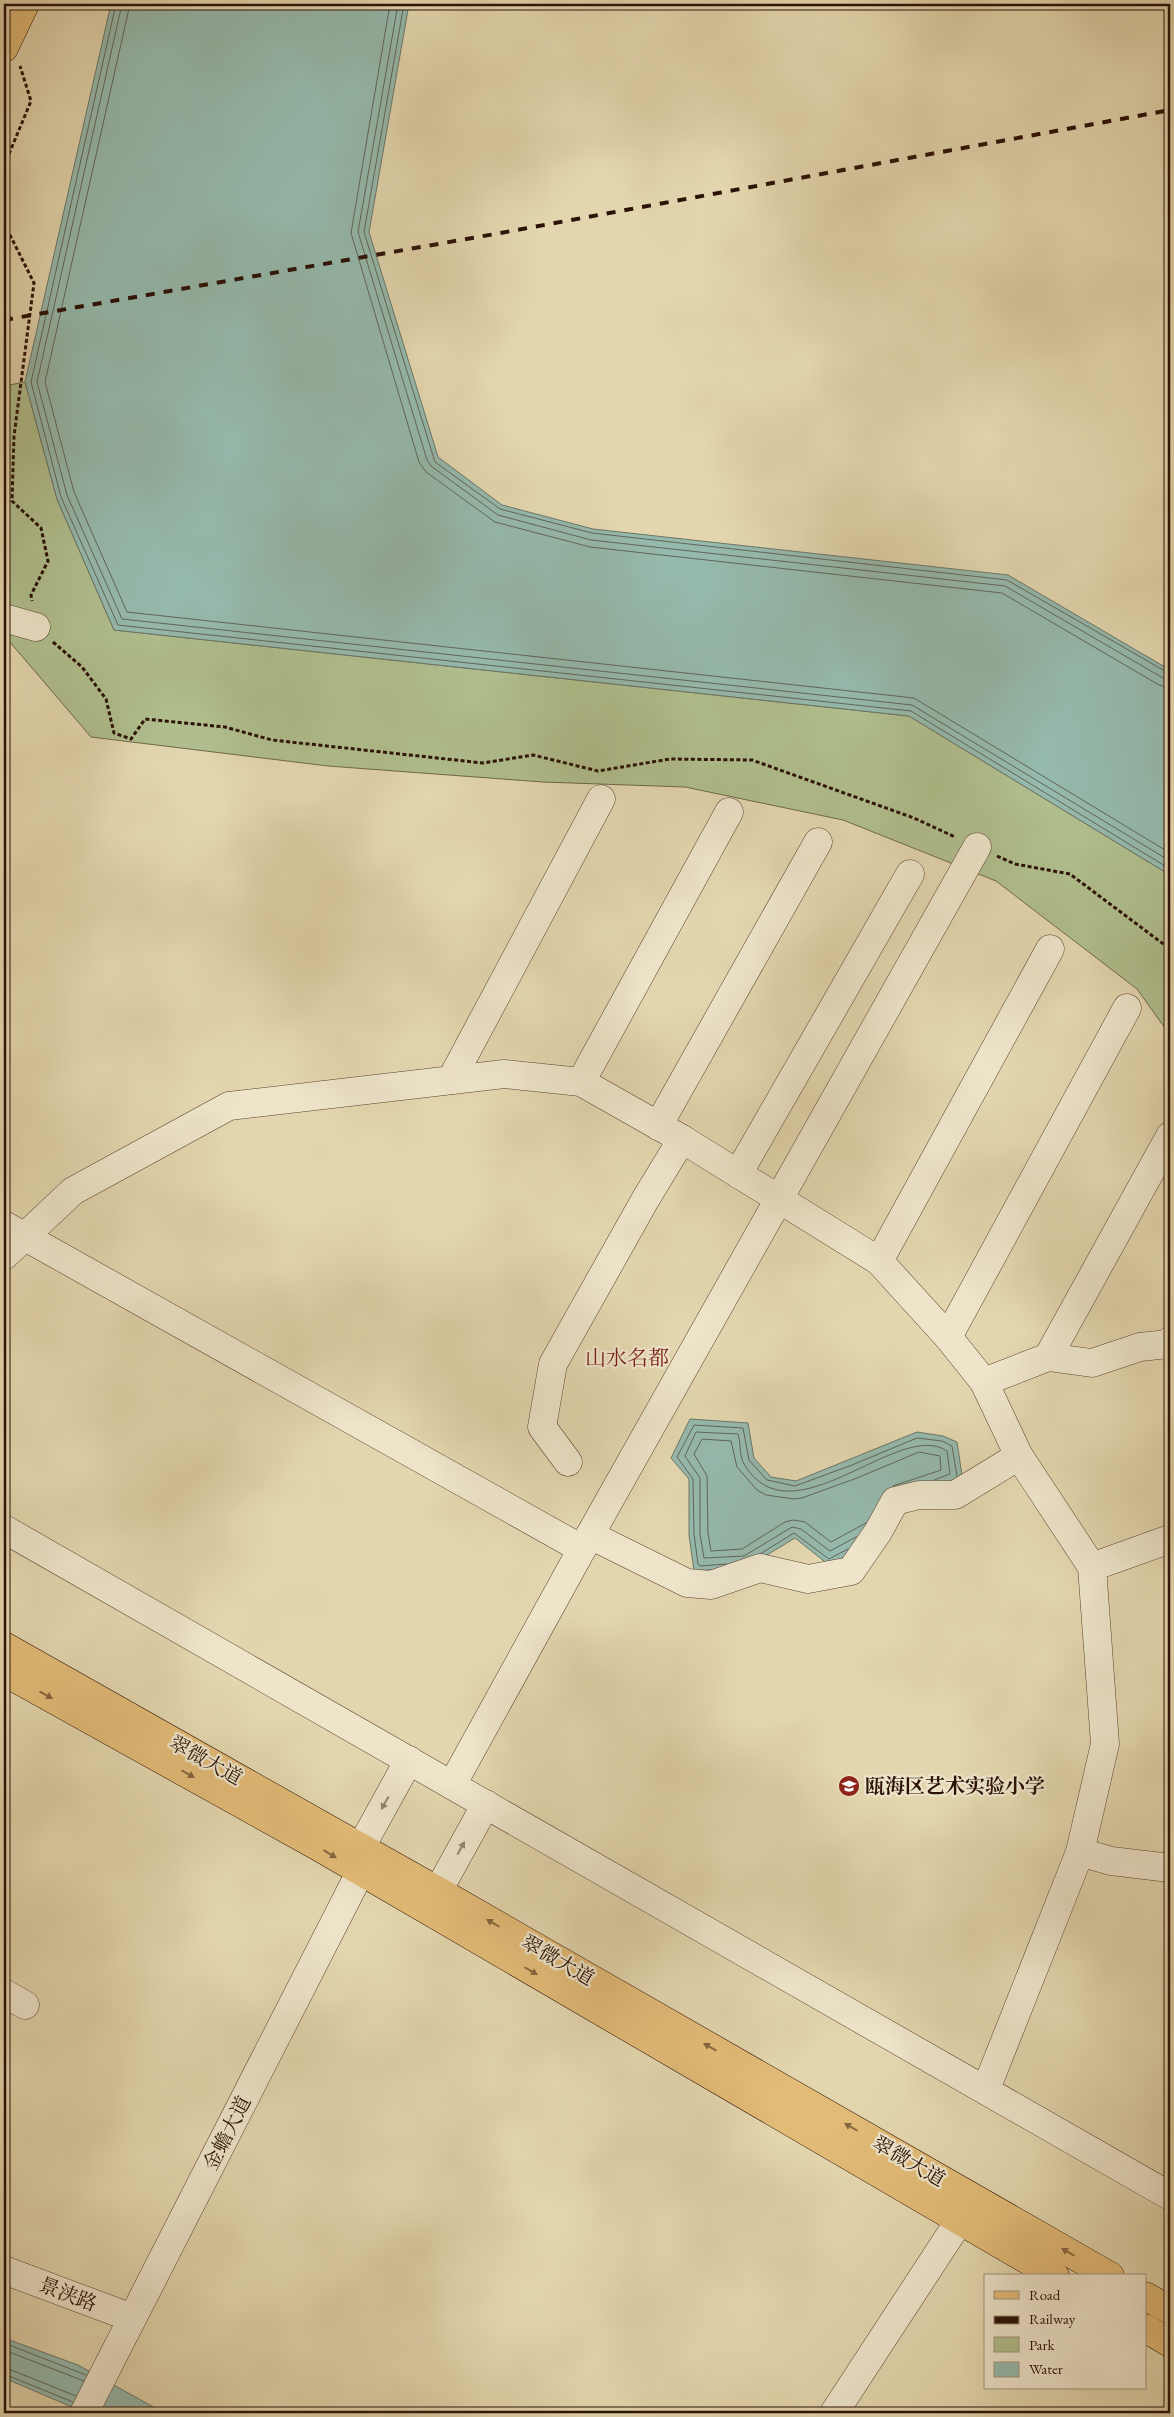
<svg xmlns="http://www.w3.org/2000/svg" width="1174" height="2417" font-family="'EB Garamond','Noto Serif SC',serif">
<rect width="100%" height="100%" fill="#e3d6ae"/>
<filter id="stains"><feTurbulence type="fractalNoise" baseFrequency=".004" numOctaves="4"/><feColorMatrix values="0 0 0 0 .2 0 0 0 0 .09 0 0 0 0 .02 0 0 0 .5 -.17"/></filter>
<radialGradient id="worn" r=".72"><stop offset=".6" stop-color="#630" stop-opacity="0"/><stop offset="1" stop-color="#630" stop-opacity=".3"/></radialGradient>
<polygon fill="#b0be8d" stroke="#6e684a" points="25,382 57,499 114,630 909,716 1170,875 1170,1035 1137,989 996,881 843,820 685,787 543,782 328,766 91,737 9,641 4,642 4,386"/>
<g fill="#95b9ac" stroke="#6b766a">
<polygon points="111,4 409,4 369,232 438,457 502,505 593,529 1008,575 1170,670 1170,875 909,716 114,630 57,499 25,382"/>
<polygon points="690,1419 748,1423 754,1458 771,1477 796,1481 917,1432 943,1436 957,1442 963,1482 903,1502 891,1531 829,1565 795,1538 747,1567 694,1571 689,1535 689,1479 671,1458"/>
<polygon points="4,2338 78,2365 164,2413 86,2413 4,2378"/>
</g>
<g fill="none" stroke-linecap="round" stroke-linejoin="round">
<g stroke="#606559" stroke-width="1">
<polyline points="116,4 31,382 61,497 118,625 911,711 1170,869"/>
<polyline points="122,4 37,382 67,495 122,619 912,705 1170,861"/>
<polyline points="130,4 45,382 74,492 127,612 914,698 1170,853"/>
<polyline points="390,4 351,233 419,462 426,472 495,522 590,547 1002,593 1159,685 1170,688"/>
<polyline points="398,4 358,232 427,460 431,466 498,515 591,540 1005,586 1163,678 1170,680"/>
<polyline points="404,4 364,232 435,462 500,509 592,533 1007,580 1170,674"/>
<polyline points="866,1523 831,1542 805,1522 793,1520 785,1522 742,1549 711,1551 708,1533 707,1476 694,1454 702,1439 731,1441 737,1467 757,1490 766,1495 794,1499 802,1498 857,1478 919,1452 940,1456 941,1470 893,1486"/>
<path d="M856,1537L830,1551L801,1529L792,1527L744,1556L704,1558L700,1534V1478L685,1456L696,1432L738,1434C741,1443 739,1455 744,1464C791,1544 899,1418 947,1451L950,1474L934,1480"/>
<polyline points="760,1554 794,1533 829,1559 848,1549"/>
<polyline points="727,1564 700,1566 698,1564 694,1534 693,1479 677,1457 694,1425 743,1428 749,1460 767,1480 795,1486 852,1465 917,1438 942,1441 952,1446 957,1476"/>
<polyline points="4,2343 86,2375"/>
<polyline points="4,2350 84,2381"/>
<polyline points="4,2367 76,2396"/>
<polyline points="4,2374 73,2402"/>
</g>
<g stroke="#594230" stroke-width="29">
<g id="minor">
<polyline points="4,618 36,627"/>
<polyline points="451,1080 601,799"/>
<polyline points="581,1082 729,812"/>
<polyline points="658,1126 818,842"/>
<polyline points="738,1174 910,874"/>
<polyline points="4,1225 582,1549 452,1785"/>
<polyline points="4,1256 73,1191 229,1106 504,1074 581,1082 682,1139 879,1261 948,1337 984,1382 1019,1456 1092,1567 1105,1744 1080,1852 986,2089"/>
<polyline points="879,1261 1050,949"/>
<polyline points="948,1337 1127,1008"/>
<polyline points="1048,1357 1092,1363 1140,1347 1168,1344 1170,1341"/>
<polyline points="984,1382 1048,1357 1170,1136"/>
<polyline points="568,1462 542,1427 553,1364 645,1200 682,1139"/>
<polyline points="4,1529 1170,2196"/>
<polyline points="590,1535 687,1583 711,1585 760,1568 808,1579 851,1571 878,1532 895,1501 919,1495 955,1495 1019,1456"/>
<polyline points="582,1549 977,847"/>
<polyline points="1092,1567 1170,1539"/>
<polyline points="361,1847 409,1760"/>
<polyline points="1080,1852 1111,1861 1170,1868"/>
<polyline points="438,1891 486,1804"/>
<polyline points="4,1993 25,2005"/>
<polyline points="4,2270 132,2318"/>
<polyline points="84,2413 370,1853"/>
<polyline points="834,2413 960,2220"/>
</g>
</g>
<g stroke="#2b1106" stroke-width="29">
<g id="major">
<polyline points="4,48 25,4"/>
<polyline points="4,1646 438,1891 1110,2276"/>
<polyline points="4,1672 319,1847 1055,2276"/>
<polyline points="1145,2296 1170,2310"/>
<polyline points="1145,2328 1170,2343"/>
</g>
</g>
<g stroke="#2b1106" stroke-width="3" stroke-dasharray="4 2.5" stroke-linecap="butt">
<polyline points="4,166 31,101 20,66"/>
<polyline points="4,223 34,283 14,436 12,501 41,528 48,561 31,595 32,601"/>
<polyline points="53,642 82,667 106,699 114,733 131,739 145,719 225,727 272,740 483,763 533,755 598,771 670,759 752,760 914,818 955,837"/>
<polyline points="997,856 1015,864 1070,874 1170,949"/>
</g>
<use href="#minor" stroke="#ede4ca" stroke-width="28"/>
<use href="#major" stroke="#e2bb77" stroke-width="28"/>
<polyline stroke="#2b1106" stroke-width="4" stroke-dasharray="9 9" stroke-linecap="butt" points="4,320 495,234 1170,110"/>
</g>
<defs><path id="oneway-solid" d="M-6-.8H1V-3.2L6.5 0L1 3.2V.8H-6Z" transform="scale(1.25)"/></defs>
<g fill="#86663e">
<use href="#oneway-solid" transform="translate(46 1695) rotate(29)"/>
<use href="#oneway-solid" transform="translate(188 1774) rotate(29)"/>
<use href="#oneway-solid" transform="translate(330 1854) rotate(31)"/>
<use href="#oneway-solid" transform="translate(493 1923) rotate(-150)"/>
<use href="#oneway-solid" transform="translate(531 1971) rotate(30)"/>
<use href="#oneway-solid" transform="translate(710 2047) rotate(-150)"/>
<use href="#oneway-solid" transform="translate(851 2127) rotate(-150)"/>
<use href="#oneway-solid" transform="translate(1068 2252) rotate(-150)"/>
</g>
<g fill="#968572">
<use href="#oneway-solid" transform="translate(385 1803) rotate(119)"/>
<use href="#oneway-solid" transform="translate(461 1848) rotate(-61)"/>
</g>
<defs>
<g id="school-disc" transform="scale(1.125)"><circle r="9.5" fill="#8f2418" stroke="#ede4ca"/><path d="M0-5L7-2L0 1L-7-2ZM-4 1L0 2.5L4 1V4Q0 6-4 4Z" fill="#fff"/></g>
</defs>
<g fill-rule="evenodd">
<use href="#school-disc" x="849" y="1786"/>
</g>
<g text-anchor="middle" stroke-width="4.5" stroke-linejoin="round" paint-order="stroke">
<g font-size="20" fill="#2b1106" stroke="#ede4ca">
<text transform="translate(206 1760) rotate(29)" y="7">翠微大道</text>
<text transform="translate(558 1960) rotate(30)" y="7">翠微大道</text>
<text transform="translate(227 2133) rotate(-63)" y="7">金蟾大道</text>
<text transform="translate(909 2161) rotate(30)" y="7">翠微大道</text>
<text transform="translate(68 2294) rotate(21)" y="7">景浃路</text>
</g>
<g font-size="20" font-weight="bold" fill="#2b1106" stroke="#ede4ca" text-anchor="start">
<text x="865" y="1793">瓯海区艺术实验小学</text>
</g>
<g font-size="21" fill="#7a1f14" stroke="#ede4ca">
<text x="627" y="1365">山水名都</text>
</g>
</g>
<rect width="1174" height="2417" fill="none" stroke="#e3d6ae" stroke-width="20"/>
<rect x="5" y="5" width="1164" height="2407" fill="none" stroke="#2b1106" stroke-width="2.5"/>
<rect x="10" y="10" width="1154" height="2397" fill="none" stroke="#2b1106"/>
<rect x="984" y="2274" width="162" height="115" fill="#ede4ca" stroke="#9f907c"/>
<rect x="994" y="2291" width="25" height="8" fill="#e2bb77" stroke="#9f907c"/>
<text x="1029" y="2300" font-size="15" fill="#2b1106">Road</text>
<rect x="994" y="2316" width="25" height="8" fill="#2b1106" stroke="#9f907c"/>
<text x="1029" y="2324" font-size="15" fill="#2b1106">Railway</text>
<rect x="994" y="2337" width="25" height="15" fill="#b0be8d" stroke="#9f907c"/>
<text x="1029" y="2350" font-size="15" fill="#2b1106">Park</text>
<rect x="994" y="2362" width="25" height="15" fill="#95b9ac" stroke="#9f907c"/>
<text x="1029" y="2374" font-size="15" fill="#2b1106">Water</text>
<rect width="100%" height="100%" filter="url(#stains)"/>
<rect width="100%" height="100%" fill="url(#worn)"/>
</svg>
